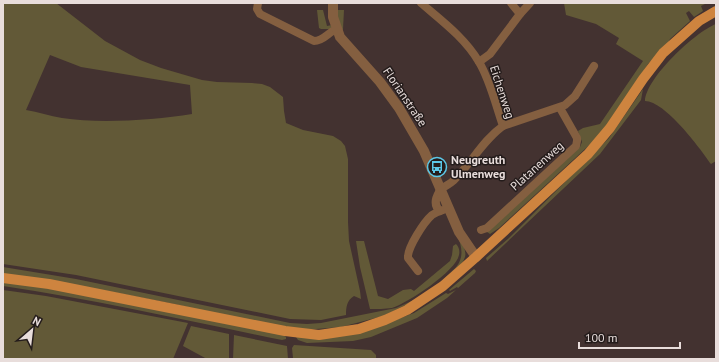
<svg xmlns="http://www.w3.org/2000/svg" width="719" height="362" font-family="'PT Sans',sans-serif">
<rect width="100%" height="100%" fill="#433230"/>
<g fill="#625937" fill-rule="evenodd">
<path d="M3,3H56L105,41L140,60L161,68L202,80L217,82L252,83L262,84L270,87L283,97L284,111L286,123L303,130L333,136L341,141L345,146L348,159V222L349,241L360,291L361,299L354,296C347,300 346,307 346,315L321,320L290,319L76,275L3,264ZM50,55L81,67L190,85L192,114C154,120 100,124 62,118C50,116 38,112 26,110Z"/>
<polygon points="564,3 707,3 701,6 703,11 694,17 689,11 686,13 690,21 670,39 668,43 648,64 618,110 597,138 499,228 490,234 487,232 580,147 582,142 578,131 583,128 600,124 643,61 616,44 619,38 596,24 566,15"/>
<polygon points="317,10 323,10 327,26 332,25 331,29 321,29 319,28"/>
<polygon points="337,10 344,10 343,29 342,31 338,23"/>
<path d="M716,24V161L711,164C700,148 665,101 645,101C646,78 695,32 716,24Z"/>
<polygon points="643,89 641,100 600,154 487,261 486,258 509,238 609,138"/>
<path d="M450,218C454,226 468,248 465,257C462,267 448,275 441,282C445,277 452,272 457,266C468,251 456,234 450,218Z"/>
<path d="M356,241H364L378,296L388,299L403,290L411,289L414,291L450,261L452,255L453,246L456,244C459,247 460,251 459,255C456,271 408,303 392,308C385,309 377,309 370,309L360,267Z"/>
<polygon points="3,267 76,279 290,323 307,324 321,323 396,308 414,300 439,284 416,300 383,316 341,327 304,330 249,321 174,304 50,280 3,274"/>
<polygon points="474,269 476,271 475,273 458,288 457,287 450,291 449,290"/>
<path d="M3,281L48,288L283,335L286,337V339L282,340C189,321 97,300 3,286Z"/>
<polygon points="3,290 46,296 188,323 173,359 3,359"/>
<polygon points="456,290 447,298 417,318 371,337 353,341 307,343 298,340 296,337 368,330 414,313 446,293 448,294"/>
<polygon points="191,326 229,334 229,359 207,359 183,346"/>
<polygon points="234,335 287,346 288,359 233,359"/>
<polygon points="294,345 371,350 376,355 376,359 315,359 293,358 292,348"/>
</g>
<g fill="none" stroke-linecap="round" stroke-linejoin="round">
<g stroke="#845f40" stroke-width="8">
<path d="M258,3L257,9L260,14L314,41C324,41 328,32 337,29"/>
<path d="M421,3C442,21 465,38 479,62C490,80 496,106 503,126C483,140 471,164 453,181C449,185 441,187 439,192C435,199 434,206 440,211"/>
<polyline points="511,3 520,14 530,3"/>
<polyline points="479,62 490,54 520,14"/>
<polyline points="503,126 565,105 575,96 594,66"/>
<polyline points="481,230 487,228 576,146 577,141 577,138 560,108"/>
<path d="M418,271L408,258C407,248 424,222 432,215C435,213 440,211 443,210"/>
</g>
<polyline stroke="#845f40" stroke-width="10" points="333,3 333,17 340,37 380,82 399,108 424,151 459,232 476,257"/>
<polyline stroke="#ce843f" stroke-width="10" points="3,278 49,284 285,331 319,335 359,329 385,320 407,310 443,286 476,257 588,154 610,128 643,79 663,53 699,21 716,11"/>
</g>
<defs>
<g id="bus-ring" transform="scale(1)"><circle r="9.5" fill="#241c1b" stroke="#5cc7e7" stroke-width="1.5"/><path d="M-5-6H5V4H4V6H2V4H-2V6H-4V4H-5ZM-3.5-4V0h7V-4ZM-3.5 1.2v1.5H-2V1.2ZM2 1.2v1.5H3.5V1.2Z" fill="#5cc7e7"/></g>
</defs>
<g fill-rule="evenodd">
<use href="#bus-ring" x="437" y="167"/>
</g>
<g text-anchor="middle" stroke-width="3" stroke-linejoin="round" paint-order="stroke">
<g font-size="12" fill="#e8dddb" stroke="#241c1b">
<text transform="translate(502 92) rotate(72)" y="4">Eichenweg</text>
<text transform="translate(405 97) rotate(56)" y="4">Florianstraße</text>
<text transform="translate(537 166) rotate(-42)" y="4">Platanenweg</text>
</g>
<g font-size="12" font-weight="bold" fill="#e8dddb" stroke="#241c1b" text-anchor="start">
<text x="451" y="164">Neugreuth<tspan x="451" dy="14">Ulmenweg</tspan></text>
</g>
</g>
<rect width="719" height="362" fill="none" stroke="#e8dddb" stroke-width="8"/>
<g transform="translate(32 330) rotate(28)" stroke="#241c1b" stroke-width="3" paint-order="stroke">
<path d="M0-3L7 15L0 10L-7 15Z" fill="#e8dddb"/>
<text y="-6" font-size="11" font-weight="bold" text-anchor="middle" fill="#e8dddb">N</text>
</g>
<path d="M579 342v6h101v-6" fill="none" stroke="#e8dddb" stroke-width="2"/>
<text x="585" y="342" font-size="12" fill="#e8dddb" stroke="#241c1b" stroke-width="3" paint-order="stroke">100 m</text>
</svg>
